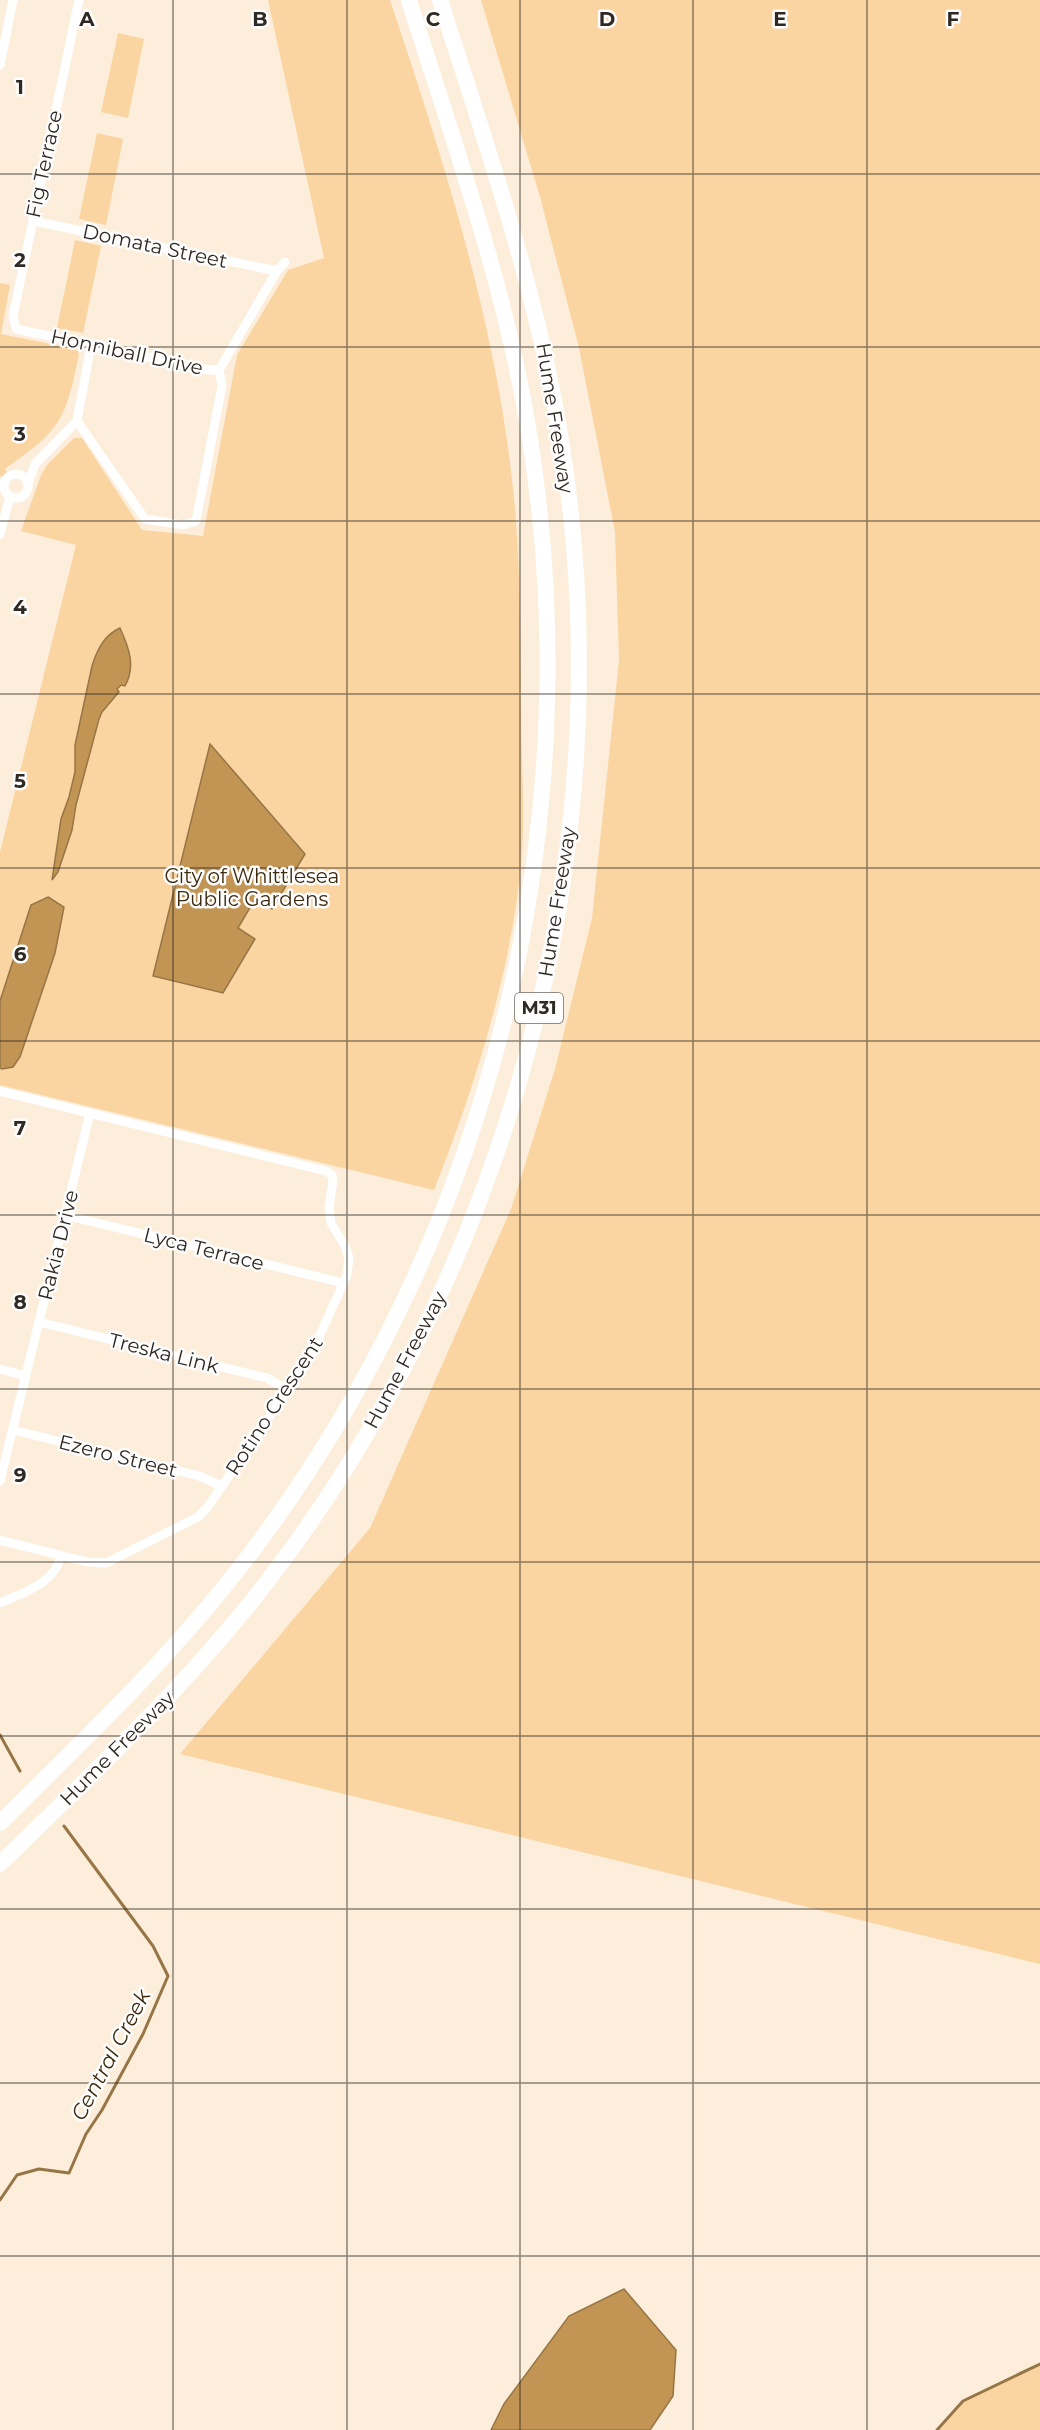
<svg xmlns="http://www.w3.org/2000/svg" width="1040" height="2430" font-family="Montserrat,sans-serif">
<rect width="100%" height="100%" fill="#fceedb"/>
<g fill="#fbd5a1">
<path d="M268,0H390C442,156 494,316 512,480C521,555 520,631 521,707C521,766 527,825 519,884C506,988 472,1094 434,1190L0,1085V852L76,545L21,531L41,475L47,465L74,438H82L142,530L203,536L237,355L288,270L324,258Z"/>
<polygon points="481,0 1040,0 1040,1964 180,1754 370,1528 511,1209 555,1069 592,918 619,660 615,532 579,348 540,197"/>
<polygon points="118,33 144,39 128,118 101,112"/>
<polygon points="97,133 123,139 106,225 79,219"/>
<polygon points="75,240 101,246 83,333 57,328"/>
<path d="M0,283L10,285L1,334L76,349L79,354C65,422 61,429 5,469L11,479L0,476Z"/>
<polygon points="1040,2364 1040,2430 937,2430 963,2401"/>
</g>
<g fill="#c29555" stroke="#967546" stroke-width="1.5">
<path d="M120,628C129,648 136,666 125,686L121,685L117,689L119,692L102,712L99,719L76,805L72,830L58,872L52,880L61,819L69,797L75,772V745L92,666C97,650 104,635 120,628Z"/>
<polygon points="210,744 305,854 272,909 255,899 238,928 255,939 223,993 153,976"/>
<polygon points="48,897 64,907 55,953 20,1057 13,1067 2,1069 0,1068 0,1001 31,905"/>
<polygon points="624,2289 676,2350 673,2396 650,2430 491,2430 504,2404 569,2316"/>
</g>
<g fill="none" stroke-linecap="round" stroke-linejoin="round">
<g stroke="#967546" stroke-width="3">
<polyline points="0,1735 20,1771"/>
<polyline points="0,2200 17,2175 39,2169 69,2173 86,2134 102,2110 143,2034 168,1976 153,1946 64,1826"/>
<polyline points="937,2430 963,2401 1040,2364"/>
</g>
<g stroke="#fff" stroke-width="9">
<polyline points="79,0 13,316 16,329 210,370 219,370 277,271 285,262"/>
<polyline points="0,65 13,0"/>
<polyline points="33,221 277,271"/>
<polyline points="77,421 145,519 183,525 196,521 222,386 219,370"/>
<circle cx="16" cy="486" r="12"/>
<polyline points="28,484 35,464 77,421 91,345"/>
<polyline points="0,534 10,496"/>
<polyline points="0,1091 326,1171 332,1175 333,1181 329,1208 331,1223 345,1246 349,1258 347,1275 309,1359 207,1508 198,1517 106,1563 87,1562 0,1540"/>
<polyline points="65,1215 343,1283"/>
<polyline points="39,1322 267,1378 288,1390"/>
<polyline points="0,1369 26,1376"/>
<polyline points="13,1430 199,1476 222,1486"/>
<polyline points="0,1481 90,1113"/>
<path d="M0,1603C25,1592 54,1584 61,1556"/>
</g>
<g stroke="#fff" stroke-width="16">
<path d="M0,1823C86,1738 174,1654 247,1558C491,1238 594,823 528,427C504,281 453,141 409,0"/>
<path d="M0,1864C96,1770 195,1678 276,1570C518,1248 627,826 559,428C534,281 485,141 440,0"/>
</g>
</g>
<path fill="none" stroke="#2f2923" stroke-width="1.5" stroke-opacity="0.55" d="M173,0V2430M347,0V2430M520,0V2430M693,0V2430M867,0V2430M0,174H1040M0,347H1040M0,521H1040M0,694H1040M0,868H1040M0,1041H1040M0,1215H1040M0,1389H1040M0,1562H1040M0,1736H1040M0,1909H1040M0,2083H1040M0,2256H1040"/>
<g text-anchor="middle" stroke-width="5" stroke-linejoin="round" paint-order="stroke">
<rect fill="#fdfdfd" stroke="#6d6964" stroke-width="1.5" x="515" y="993" width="48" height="30" rx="4.5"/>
<g font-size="18" font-weight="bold" fill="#2f2923">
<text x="539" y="1014">M31</text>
</g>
<g font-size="20" fill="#2f2923" stroke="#fdfdfd">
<text transform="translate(44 164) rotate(-78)" y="7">Fig Terrace</text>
<text transform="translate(155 246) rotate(12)" y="7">Domata Street</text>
<text transform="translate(127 352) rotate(12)" y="7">Honniball Drive</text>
<text transform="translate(555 418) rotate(81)" y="7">Hume Freeway</text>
<text transform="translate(557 902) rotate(-81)" y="7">Hume Freeway</text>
<text transform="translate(58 1245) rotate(-76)" y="7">Rakia Drive</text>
<text transform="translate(204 1249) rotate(14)" y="7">Lyca Terrace</text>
<text transform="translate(164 1353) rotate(14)" y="7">Treska Link</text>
<text transform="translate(405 1360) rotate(-62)" y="7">Hume Freeway</text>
<text transform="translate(274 1406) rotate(-57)" y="7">Rotino Crescent</text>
<text transform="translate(118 1456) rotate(14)" y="7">Ezero Street</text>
<text transform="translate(117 1748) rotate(-45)" y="7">Hume Freeway</text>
</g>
<g font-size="20" fill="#3d290c" stroke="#fdfdfd">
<text x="252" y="883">City of Whittlesea<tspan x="252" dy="23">Public Gardens</tspan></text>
</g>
<g font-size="21" font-style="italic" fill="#3c290c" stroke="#fdfdfd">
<text transform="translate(111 2055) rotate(-62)" y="7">Central Creek</text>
</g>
</g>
<g font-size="20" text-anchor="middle" font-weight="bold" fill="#2f2923" stroke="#fdfdfd" stroke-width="5" stroke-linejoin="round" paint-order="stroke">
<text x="87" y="26">A</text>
<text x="260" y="26">B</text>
<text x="433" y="26">C</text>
<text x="607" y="26">D</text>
<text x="780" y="26">E</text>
<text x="953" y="26">F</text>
<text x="20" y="94">1</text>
<text x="20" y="267">2</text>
<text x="20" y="441">3</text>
<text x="20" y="614">4</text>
<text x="20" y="788">5</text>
<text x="20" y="961">6</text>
<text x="20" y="1135">7</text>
<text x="20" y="1309">8</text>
<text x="20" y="1482">9</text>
</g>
</svg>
